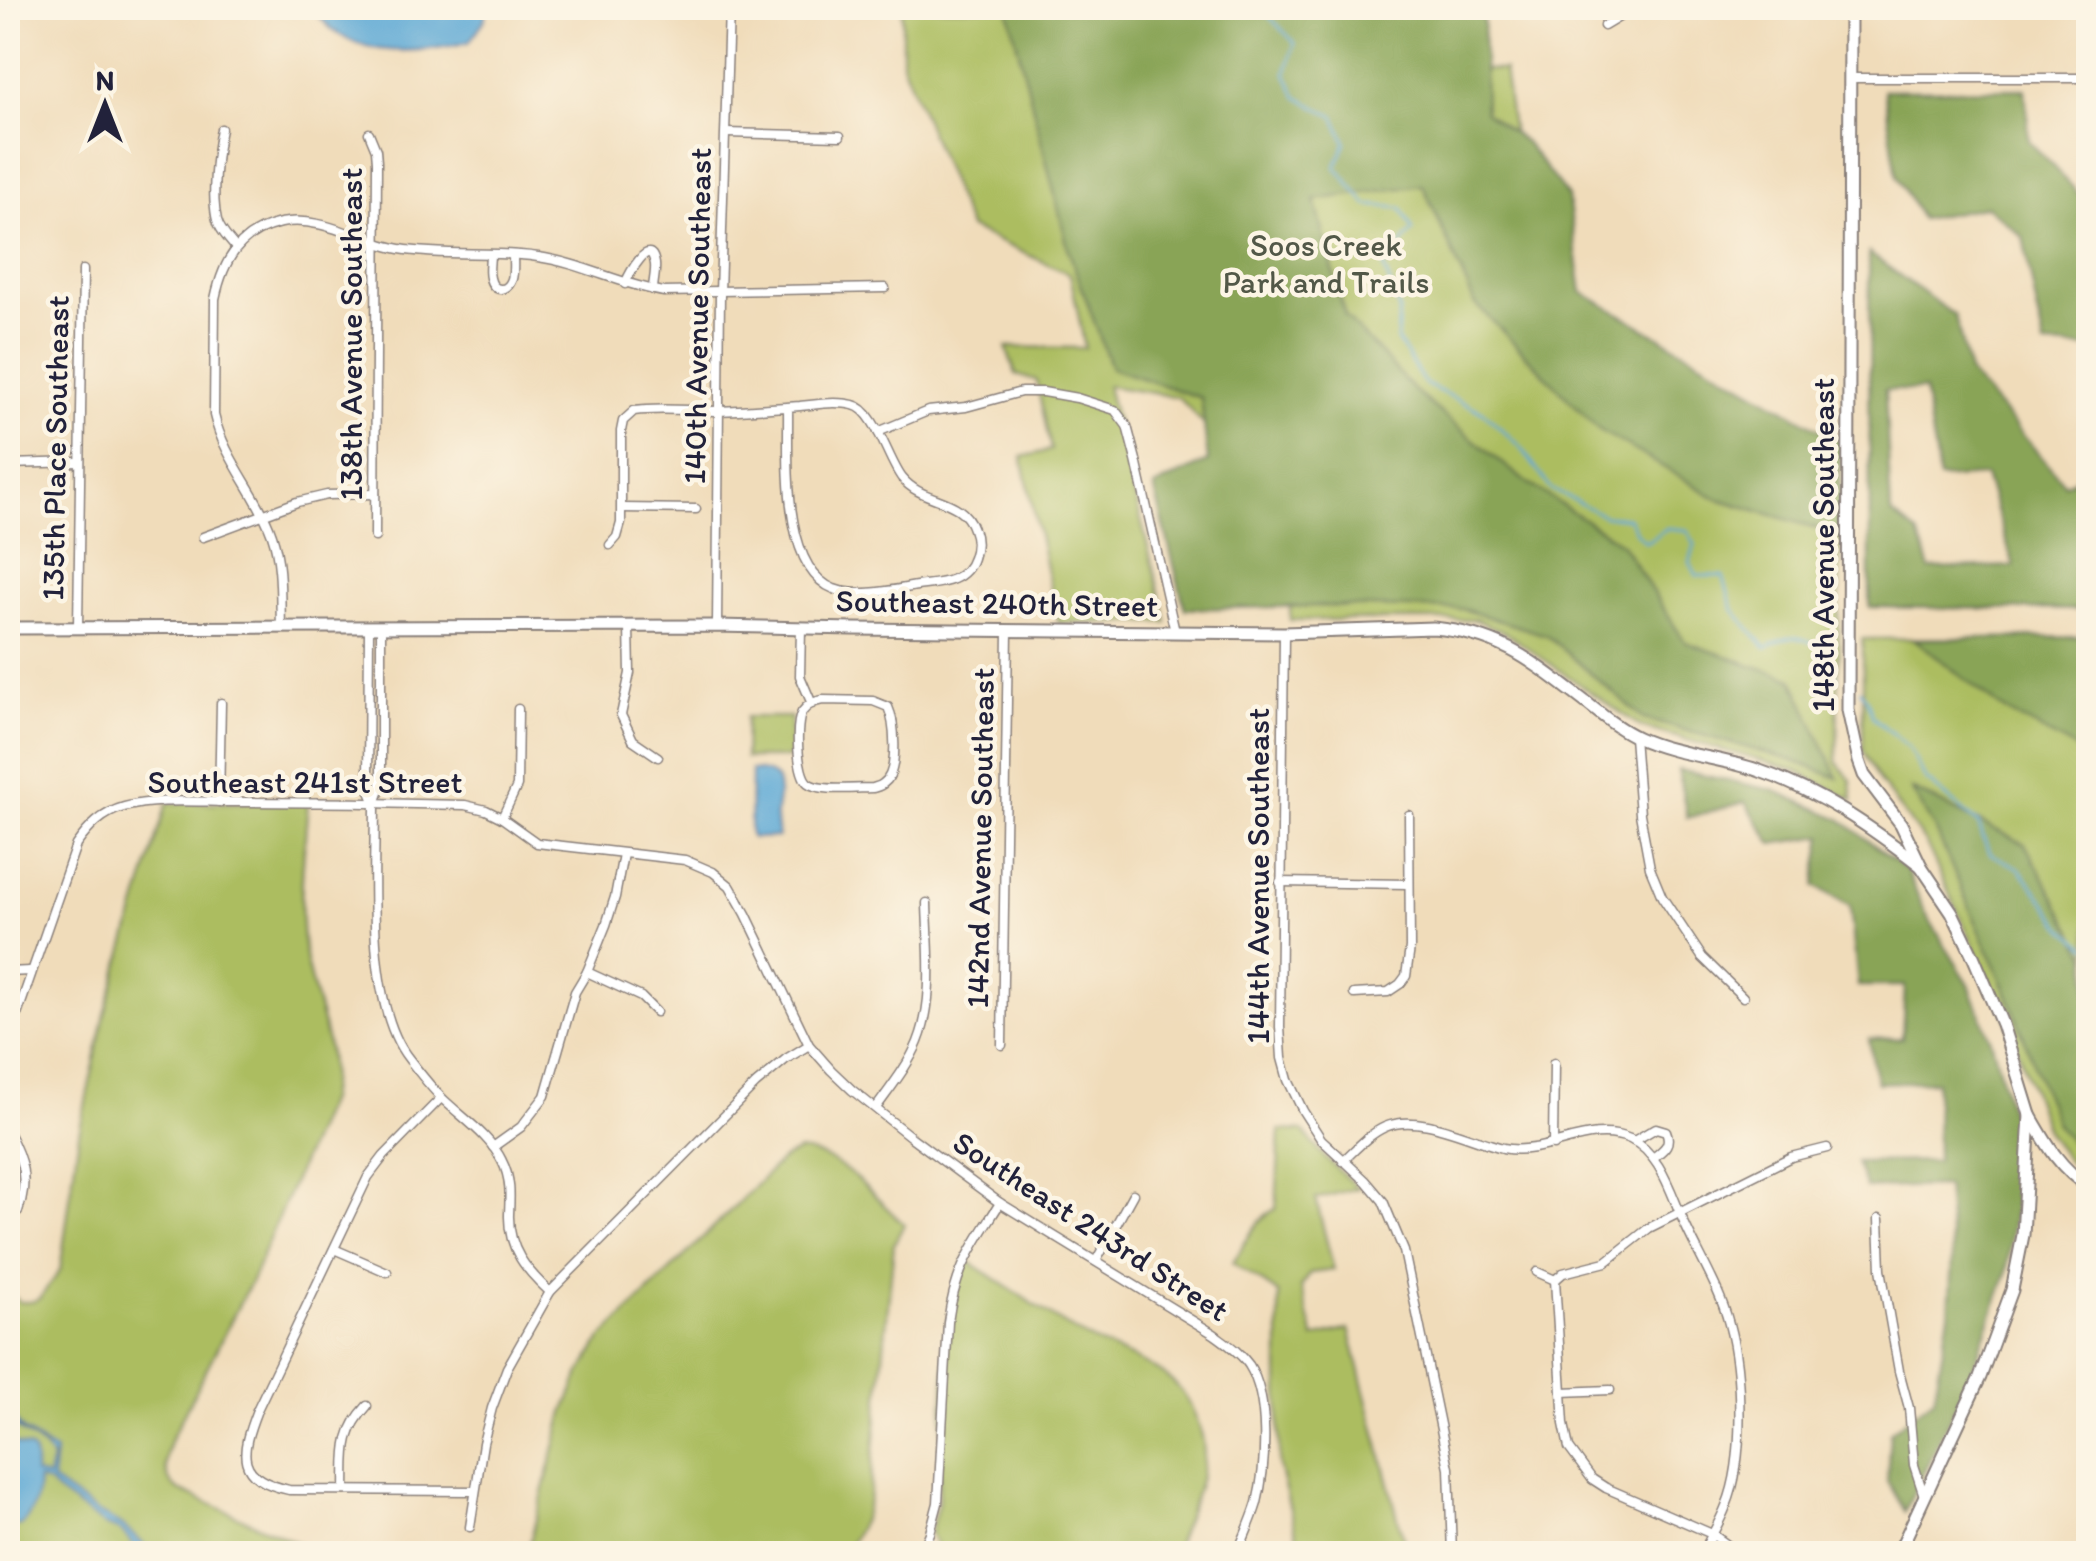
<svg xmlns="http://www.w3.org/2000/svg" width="2096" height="1561" font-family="Itim,sans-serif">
<rect width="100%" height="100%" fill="#fcf5e5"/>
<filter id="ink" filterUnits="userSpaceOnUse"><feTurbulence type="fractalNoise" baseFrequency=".01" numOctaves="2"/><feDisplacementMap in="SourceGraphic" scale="20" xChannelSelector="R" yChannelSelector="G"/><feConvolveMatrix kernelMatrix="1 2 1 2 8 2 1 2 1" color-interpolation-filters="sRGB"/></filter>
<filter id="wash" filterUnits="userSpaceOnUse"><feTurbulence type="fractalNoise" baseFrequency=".0048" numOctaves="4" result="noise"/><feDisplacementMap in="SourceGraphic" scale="40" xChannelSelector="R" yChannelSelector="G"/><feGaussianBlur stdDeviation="2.25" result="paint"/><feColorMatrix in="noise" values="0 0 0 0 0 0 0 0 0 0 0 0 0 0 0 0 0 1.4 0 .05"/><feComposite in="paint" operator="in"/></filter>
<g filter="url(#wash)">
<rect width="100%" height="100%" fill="#f0dcba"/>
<g fill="#acbd60" stroke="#67704e" stroke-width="2.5">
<polygon points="902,8 1364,8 1365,68 1504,70 1544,358 1840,535 1837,762 1851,780 1853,800 1794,770 1641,727 1506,633 1476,620 1290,620 1291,465 1210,431 1178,397 1107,386 1167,622 1058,623 1022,457 1051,450 1036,380 1016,375 1006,347 1085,348 1070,274 969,228 902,63"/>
<polygon points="2088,637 2088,1176 2074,1167 2059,1150 2046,1130 2004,1011 1926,844 1880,782 1863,750 1863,639"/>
<polygon points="746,717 791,717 790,758 745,758"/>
<path d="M308,802C304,851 298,900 304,949C311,1001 339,1047 328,1100L253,1277L171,1439C164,1457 161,1478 179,1490L320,1553H8V1291L19,1302H31L39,1299L60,1271L79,1133L105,1014L167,803Z"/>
<path d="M1280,1130L1303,1131L1327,1160L1358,1188L1316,1199L1334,1270L1311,1273L1301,1287L1314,1338L1349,1329L1407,1553H1301L1279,1466V1294L1233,1263C1245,1244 1256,1217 1276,1209Z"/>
<path d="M799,1151C844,1154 872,1197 904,1224L894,1244L869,1501L862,1522L845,1553H527L564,1413L580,1374L601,1339L774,1167L786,1157Z"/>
<path d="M965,1259C1004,1284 1042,1311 1082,1335C1109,1350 1158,1364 1177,1386C1191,1401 1203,1430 1204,1450C1205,1487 1183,1519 1174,1553H939L930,1533L938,1503L948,1322Z"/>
</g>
<g fill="#89a456" stroke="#566348" stroke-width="2.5" fill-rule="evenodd">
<polygon points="1008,8 1483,8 1485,112 1525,142 1568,197 1582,292 1840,441 1840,535 1718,499 1598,429 1474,302 1423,185 1315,200 1345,316 1420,396 1522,479 1622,544 1685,642 1793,679 1838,778 1791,760 1644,719 1546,635 1462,609 1319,606 1185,609 1154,487 1208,461 1201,398 1111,368 1069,252"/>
<polygon points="2025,89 2029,141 2082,197 2088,194 2088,348 2044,346 2023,237 1987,206 1921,219 1897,176 1884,90"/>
<path d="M1869,253L1955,316L1969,373L2065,484L2088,473V610L1870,607ZM1885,390H1924L1939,479L1985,476L2014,566L1930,569L1918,533L1891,514Z"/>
<polygon points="2088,637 2088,755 2004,710 1914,639"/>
<polygon points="1678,770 1773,790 1841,819 1907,871 1926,914 1969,985 1992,1043 2015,1129 2015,1205 2006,1276 1973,1369 1905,1511 1887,1481 1890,1432 1934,1398 1949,1314 1952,1259 1946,1186 1866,1188 1856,1162 1937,1161 1936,1081 1877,1083 1869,1039 1902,1038 1905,986 1858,986 1850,906 1815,886 1823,836 1773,844 1745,802 1687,818"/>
<polygon points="1911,789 2025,844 2086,954 2088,959 2088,1164 2056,1124 2008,995 1936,831"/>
</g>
<g fill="#5ca8d5" stroke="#3f6588" stroke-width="2.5">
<path d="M310,8H487L484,21L469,42C425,52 371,59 333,30C325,23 318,15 310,8Z"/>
<path d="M751,770C783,772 780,784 776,811C775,819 777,829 778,837L752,838L750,835Z"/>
<path d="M8,1412L23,1430L55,1452L52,1481L95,1511L123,1526L153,1553H141L121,1531L104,1525L56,1491L48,1483L38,1480C37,1498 35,1510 21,1525L8,1526V1439C27,1455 36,1435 35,1474L48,1477L52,1459L45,1448L10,1423L8,1419Z"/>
</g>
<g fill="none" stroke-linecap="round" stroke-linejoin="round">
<g stroke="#5ca8d5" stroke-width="2.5">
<path d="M1261,8L1295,43L1286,73L1297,97L1334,116L1346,142L1336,167L1367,205L1401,208L1413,230L1384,267L1399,310L1397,340L1425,384L1483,412L1520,446L1551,489L1605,516L1629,518L1637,534L1646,542L1667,528L1687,530L1695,544L1690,562L1697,576H1723L1733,609L1766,648C1791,633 1798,635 1824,648L1831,670L1837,678"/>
<polyline points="1860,690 1867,699 1873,717 1908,747 1926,780 1978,823 1989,853 2019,868 2066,930 2088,947"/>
</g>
</g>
</g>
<g filter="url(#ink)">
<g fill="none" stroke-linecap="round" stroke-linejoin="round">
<g stroke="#897f7a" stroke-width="11">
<g id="street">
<polyline points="1604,26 1634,8"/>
<polyline points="1850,78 2088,78"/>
<path d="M221,129C216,153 211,196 217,220C220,231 228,238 235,247"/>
<polyline points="369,133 376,150 377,162 375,537"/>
<polyline points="726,133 840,136"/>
<path d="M490,254C490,261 488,271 490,278C493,292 507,293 512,279C514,272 513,262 513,255"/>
<path d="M625,284C628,277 650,233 655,264C656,272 653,282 653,290"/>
<polyline points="878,432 928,411 966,407 1021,392 1043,392 1077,398 1115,410 1127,426 1136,460 1175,632"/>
<polyline points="8,464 79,462"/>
<polyline points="622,508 696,509"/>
<polyline points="203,537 297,502 327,495 375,494"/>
<path d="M610,545L617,537L621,523V431L623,421L634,411C661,407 689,411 717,411C745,410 773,408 800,406C817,404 837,401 853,405C875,409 888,460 902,478C923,504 962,496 973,529C977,539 977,547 973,558C965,583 939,583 917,586C892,590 859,598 834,589C780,567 789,454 788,407"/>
<polyline points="717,626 720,293 729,8"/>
<polyline points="78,627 83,270"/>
<polyline points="629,627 630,673 621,715 633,740 658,757"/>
<path d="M281,628C280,597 282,564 272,535C257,492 224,459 214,415L215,299C223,261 239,232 281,223C321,215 361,242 400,249C446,257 492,250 538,257C581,263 621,285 664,292L885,288"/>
<path d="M369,628L368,786L375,804C375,873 365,1004 409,1059C420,1073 431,1088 444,1100C464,1119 490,1136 502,1161C511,1178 510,1196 509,1214C508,1249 526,1270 550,1292"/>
<polyline points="801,628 800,676 812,704"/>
<polyline points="1284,633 1280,1027 1282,1058 1288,1080 1303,1111 1321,1139 1366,1181 1383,1201 1404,1251 1449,1468 1452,1554"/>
<path d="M823,700L873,701L888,707C895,722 898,766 887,780C881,786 880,786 873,788C858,788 819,792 808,783C797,774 795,724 802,712C807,705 815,701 823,700Z"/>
<polyline points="1634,737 1640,814 1650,868 1662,897 1702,957 1743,997"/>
<polyline points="219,802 221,703"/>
<polyline points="375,804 381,787 381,628"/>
<polyline points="502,818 517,786 518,709"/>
<polyline points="1280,882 1408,884"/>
<polyline points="8,972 30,971"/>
<polyline points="587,972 641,997 656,1012"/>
<polyline points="1354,994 1388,992 1400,984 1406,976 1410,948 1409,815"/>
<path d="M8,1041L76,845C89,827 102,813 124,807C155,798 199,802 232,802C310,802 387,803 465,805L486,810L502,818L537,843L685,860L713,872L730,886L746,914L809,1045L831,1070L852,1090L911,1137L1000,1203L1214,1334C1226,1343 1240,1352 1249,1365C1270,1398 1266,1466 1257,1503C1252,1520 1244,1537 1237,1554"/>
<polyline points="1002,1045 1008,631"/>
<path d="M441,1098L384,1156L368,1177L257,1410C240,1454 235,1478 289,1490L475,1491"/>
<path d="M876,1108C891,1087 908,1066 918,1042C935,1000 928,948 927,903"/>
<path d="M8,1132C23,1160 29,1180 18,1211"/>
<path d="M1634,1141L1656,1128L1666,1131C1672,1145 1663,1150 1653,1158"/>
<polyline points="1553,1145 1554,1063"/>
<polyline points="493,1147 521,1127 545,1096 575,992 587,972 606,925 615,897 623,854"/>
<path d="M1343,1161C1356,1149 1369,1134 1385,1127C1419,1112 1469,1140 1503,1148C1546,1157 1589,1121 1630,1139C1658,1152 1669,1187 1680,1213C1695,1250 1719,1285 1729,1324C1742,1371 1745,1461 1726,1506C1720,1522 1710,1538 1702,1554"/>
<polyline points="1879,1219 1881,1269 1899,1371 1909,1408 1914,1465 1924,1496"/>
<polyline points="334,1249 387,1272"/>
<polyline points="1096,1261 1133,1194"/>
<polyline points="1537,1272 1555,1280"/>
<polyline points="1555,1280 1564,1424 1569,1448 1592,1479 1606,1488 1712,1534 1740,1554"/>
<polyline points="1555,1280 1563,1273 1606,1262 1649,1228 1791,1157 1827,1148"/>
<polyline points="1562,1392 1610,1390"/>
<path d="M345,1490C346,1454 341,1434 367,1406"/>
<polyline points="470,1527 483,1443 492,1408 507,1368 550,1292 756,1084 786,1059 809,1045"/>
<path d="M921,1554L930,1533L938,1503L948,1322C955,1269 972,1248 1000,1203"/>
</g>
</g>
<g stroke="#897f7a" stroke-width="15">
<g id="secondary">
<polyline points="1850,8 1848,710 1859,761 1864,775 1901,824 1921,866 1952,912 1973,956 2002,1024 2030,1115 2023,1235 2012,1290 1980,1377 1898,1554"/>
<path d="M8,628L717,626L853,629L1284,633L1433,628C1503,634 1534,663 1588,704C1603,716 1620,730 1638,738C1676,755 1718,757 1757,770C1819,791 1870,826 1921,866"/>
<path d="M2030,1115C2046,1143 2060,1169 2088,1186"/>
</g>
</g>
<use href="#street" stroke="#fff" stroke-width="8"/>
<use href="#secondary" stroke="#fff" stroke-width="11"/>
</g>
</g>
<g text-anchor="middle" stroke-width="9" stroke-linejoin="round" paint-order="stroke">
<g font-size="32" fill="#525848" stroke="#fcf5e5">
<text x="1326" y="256">Soos Creek<tspan x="1326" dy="37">Park and Trails</tspan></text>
</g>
<g font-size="32" fill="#22223b" stroke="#fcf5e5">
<text transform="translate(697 316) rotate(-89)" y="11">140th Avenue Southeast</text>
<text transform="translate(351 334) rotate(-90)" y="11">138th Avenue Southeast</text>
<text transform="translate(55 448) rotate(-89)" y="11">135th Place Southeast</text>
<text transform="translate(1823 545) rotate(-90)" y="11">148th Avenue Southeast</text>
<text transform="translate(997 603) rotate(1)" y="11">Southeast 240th Street</text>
<text x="305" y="793">Southeast 241st Street</text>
<text transform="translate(980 838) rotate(-89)" y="11">142nd Avenue Southeast</text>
<text transform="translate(1258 876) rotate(-90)" y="11">144th Avenue Southeast</text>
<text transform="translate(1091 1226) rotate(33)" y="11">Southeast 243rd Street</text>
</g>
</g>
<rect width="2096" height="1561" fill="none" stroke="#fcf5e5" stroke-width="40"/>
<g transform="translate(105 105)" stroke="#fcf5e5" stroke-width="8" paint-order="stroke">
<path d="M0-8L18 38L0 25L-18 38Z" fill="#22223b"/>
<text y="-15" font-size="28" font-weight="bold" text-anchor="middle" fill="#22223b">N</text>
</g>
</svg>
